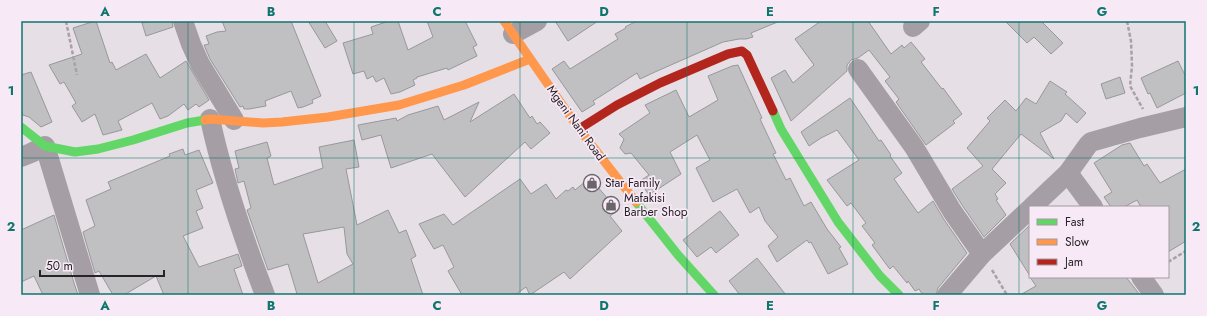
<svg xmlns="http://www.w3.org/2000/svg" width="1207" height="316" font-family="Jost,sans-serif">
<rect width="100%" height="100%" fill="#e6dfe5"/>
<g fill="#c0c0c2" stroke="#98989b" fill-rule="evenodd">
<polygon points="95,21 96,21 110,63 112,62 116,70 146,54 160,78 186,61 209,100 199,107 196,104 188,110 184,104 168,116 160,119 152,103 118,121 122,130 103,135 95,114 82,122 72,106 76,103 64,82 60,84 49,65 82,54 73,28"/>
<polygon points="150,21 172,21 173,27 146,36 142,23"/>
<polygon points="222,21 291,21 321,96 312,100 313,103 303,107 298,108 291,91 265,101 266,106 249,109 244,109 243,106 240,107 210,59 204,45 209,44 206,36 217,32 226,31"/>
<polygon points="308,21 325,21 337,41 325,48"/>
<polygon points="389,21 398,21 408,50 433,37 427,21 465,21 477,45 473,47 477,56 448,70 447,68 417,77 417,78 413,80 415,85 400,92 391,94 384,78 376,82 373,76 367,79 364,71 353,74 343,43 373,34 371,27"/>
<polygon points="555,21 598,21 568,41"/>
<polygon points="637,21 780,21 751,33 753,37 746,39 739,39 723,42 655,72 640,79 637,73 593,101 595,104 582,112 552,69 564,61 570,69 618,39 615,34 626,28 625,27"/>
<polygon points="821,21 868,21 891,54 902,45 904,48 911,42 925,59 921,62 942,89 943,88 962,114 953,121 955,123 926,145 896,102 899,99 885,81 890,77 869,50 858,58 851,60 847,65 847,71 791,121 771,78 785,70 793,83 814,65 795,39"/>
<polygon points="1005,21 1041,21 1063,43 1051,54 1034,37 1027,43"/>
<polygon points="1178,61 1186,77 1186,93 1157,108 1150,93 1148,94 1141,78"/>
<polygon points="738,65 762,118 760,119 776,153 773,154 786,180 790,178 804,206 811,202 827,229 841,247 839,248 848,264 828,274 811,242 809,243 807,240 777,262 768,246 778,237 765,221 759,207 750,213 737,189 713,202 696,168 710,160 697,135 670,152 681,174 649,195 640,181 649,175 631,153 625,154 620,148 624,139 619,134 650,113 645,105 676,90 689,117 718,100 708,76 732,66"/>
<polygon points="31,72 52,122 41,127 29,117 23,115 21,110 21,75"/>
<polygon points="1120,77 1125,93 1106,99 1101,84"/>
<polygon points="1050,81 1067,92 1065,94 1086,113 1077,123 1066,113 1061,121 1040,133 1054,159 1021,134 992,169 1006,183 995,194 998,199 996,200 1006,215 984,237 962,205 952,189 983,166 967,148 990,121 987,118 1005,100 1016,111 1026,98 1036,104"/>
<polygon points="514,94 530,118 532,116 537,124 540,122 550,133 531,149 525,142 465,197 432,154 391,168 381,135 362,140 358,125 396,118 397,121 408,115 438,106 444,120 479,102 470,122"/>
<polygon points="850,98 879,141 881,140 891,155 890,156 902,173 894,179 918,213 933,201 943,218 967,253 938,288 936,295 923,295 919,289 915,291 908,281 907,283 893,266 890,269 889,268 872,245 875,243 862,226 866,223 851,203 847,206 827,180 859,160 837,130 821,138 809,146 801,132"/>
<path d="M354,140L359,167L346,169L357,225L388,210L399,233L406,230L416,256L411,259L423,295H295L297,294L288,264L268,270L247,210L251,208L244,181L238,183L235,169L239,168L235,151L267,142L271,156L267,158L274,185L323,168L319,147ZM344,227L347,254L353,264L318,283L303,234Z"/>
<polygon points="1130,143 1144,166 1147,164 1160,183 1186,169 1186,241 1168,252 1168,207 1141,207 1137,200 1124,207 1111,207 1104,197 1112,192 1094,163 1122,145"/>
<polygon points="183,149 185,155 199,150 213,183 196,190 203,208 196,211 203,228 183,236 199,267 238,254 242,266 234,269 243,295 164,295 156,276 124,295 113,295 99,271 95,273 83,232 95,226 86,200 111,189 108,182 170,156 169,154"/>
<polygon points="590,178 615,207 611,210 614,213 610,216 622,231 570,279 564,272 530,295 526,287 515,295 462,295 448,271 454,267 443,245 434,249 419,224 444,214 453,225 520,179 531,194 546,184 556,199 566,190 568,191 573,187 575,190"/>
<polygon points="720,211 739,235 716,253 711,247 697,257 683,240"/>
<polygon points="54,215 74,283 78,295 43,295 34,276 21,282 21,230"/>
<polygon points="1030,225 1030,276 1010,244"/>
<polygon points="757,258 786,295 740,295 729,281"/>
<polygon points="1030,277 1126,277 1140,295 1020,295 1036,286"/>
</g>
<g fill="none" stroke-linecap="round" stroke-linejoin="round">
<g stroke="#a8a2a7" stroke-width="2.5" stroke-dasharray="4 2" stroke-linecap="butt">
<polyline points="66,21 77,75"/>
<polyline points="1127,21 1131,41 1132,66 1130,86 1143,109"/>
<polyline points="1168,262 1186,251"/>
<polyline points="992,270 1007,295"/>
</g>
<g stroke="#a59ea4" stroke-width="20">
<polyline points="183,21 191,44 200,64 234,120"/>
<polyline points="913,27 920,21"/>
<polyline points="513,34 537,21"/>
<polyline points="858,69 914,147 952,211 982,254"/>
<path d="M210,119C223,179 243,237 265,295"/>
<polyline points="21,157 31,153 45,146 90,295"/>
<polyline points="1068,173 1093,207"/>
<polyline points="1032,207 1068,173 1088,145 1091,142 1140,128 1186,117"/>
<polyline points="1141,277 1154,295"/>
<polyline points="947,295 982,254 1030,209"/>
</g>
<g stroke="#63d668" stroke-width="9">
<polyline points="773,111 781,129 838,222 880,276 899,295"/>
<polyline points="21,127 45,146 75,152 98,149 133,140 187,123 205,120"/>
<polyline points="636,202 678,255 714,295"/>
</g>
<g stroke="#ff974d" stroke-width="9">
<polyline points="504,21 579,129 636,202"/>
<polyline points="205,120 210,119 263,123 282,122 328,117 399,105 464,85 530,59"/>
</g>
<polyline stroke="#b3261e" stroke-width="9" points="579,129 617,105 660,83 728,54 742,51 747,55 773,111"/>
</g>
<path fill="none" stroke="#0f766e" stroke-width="1" stroke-opacity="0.55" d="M188,21V295M354,21V295M520,21V295M687,21V295M853,21V295M1019,21V295M21,158H1186"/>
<defs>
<g id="shop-ring" transform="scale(0.9)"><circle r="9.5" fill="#f7e9f5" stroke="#6a656a" stroke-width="1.5"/><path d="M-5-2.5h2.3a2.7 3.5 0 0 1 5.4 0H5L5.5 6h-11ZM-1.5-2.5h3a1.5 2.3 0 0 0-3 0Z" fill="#6a656a"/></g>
</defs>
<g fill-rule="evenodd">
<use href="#shop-ring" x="592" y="183"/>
<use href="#shop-ring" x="611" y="205"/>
</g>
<g text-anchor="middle" stroke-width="3.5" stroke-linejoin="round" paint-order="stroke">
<g font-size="12" fill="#282328" stroke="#f7e9f5">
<text transform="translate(576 123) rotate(54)" y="4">Mgeni Nani Road</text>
</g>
<g font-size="12" fill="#282328" stroke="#f7e9f5" text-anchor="start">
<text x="605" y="187">Star Family</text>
<text x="624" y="202">Mafakisi<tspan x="624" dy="14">Barber Shop</tspan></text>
</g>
</g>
<rect width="1207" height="316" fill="none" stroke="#f7e9f5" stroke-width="44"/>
<rect x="1029" y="206" width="140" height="72" fill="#f7e9f5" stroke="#a49aa3"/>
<rect x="1037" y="219" width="20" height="6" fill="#63d668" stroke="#a49aa3"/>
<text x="1065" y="226" font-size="12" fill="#282328">Fast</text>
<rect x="1037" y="239" width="20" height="6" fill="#ff974d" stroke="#a49aa3"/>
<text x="1065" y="246" font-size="12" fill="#282328">Slow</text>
<rect x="1037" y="259" width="20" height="6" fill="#b3261e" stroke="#a49aa3"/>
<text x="1065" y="266" font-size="12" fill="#282328">Jam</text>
<path d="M40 270v6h124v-6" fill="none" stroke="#282328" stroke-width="2"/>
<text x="46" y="270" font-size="12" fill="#282328" stroke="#f7e9f5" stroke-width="3" paint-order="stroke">50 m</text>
<rect x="22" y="22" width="1163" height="272" fill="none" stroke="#0f766e" stroke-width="1.5"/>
<g font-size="13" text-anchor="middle" font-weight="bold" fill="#0f766e">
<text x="105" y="16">A</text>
<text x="271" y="16">B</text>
<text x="437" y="16">C</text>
<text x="604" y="16">D</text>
<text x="770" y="16">E</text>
<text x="936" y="16">F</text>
<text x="1102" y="16">G</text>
<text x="11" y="95">1</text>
<text x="1196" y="95">1</text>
<text x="11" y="231">2</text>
<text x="1196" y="231">2</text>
<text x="105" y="310">A</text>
<text x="271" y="310">B</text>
<text x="437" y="310">C</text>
<text x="604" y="310">D</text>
<text x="770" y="310">E</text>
<text x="936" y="310">F</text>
<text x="1102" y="310">G</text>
</g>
</svg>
